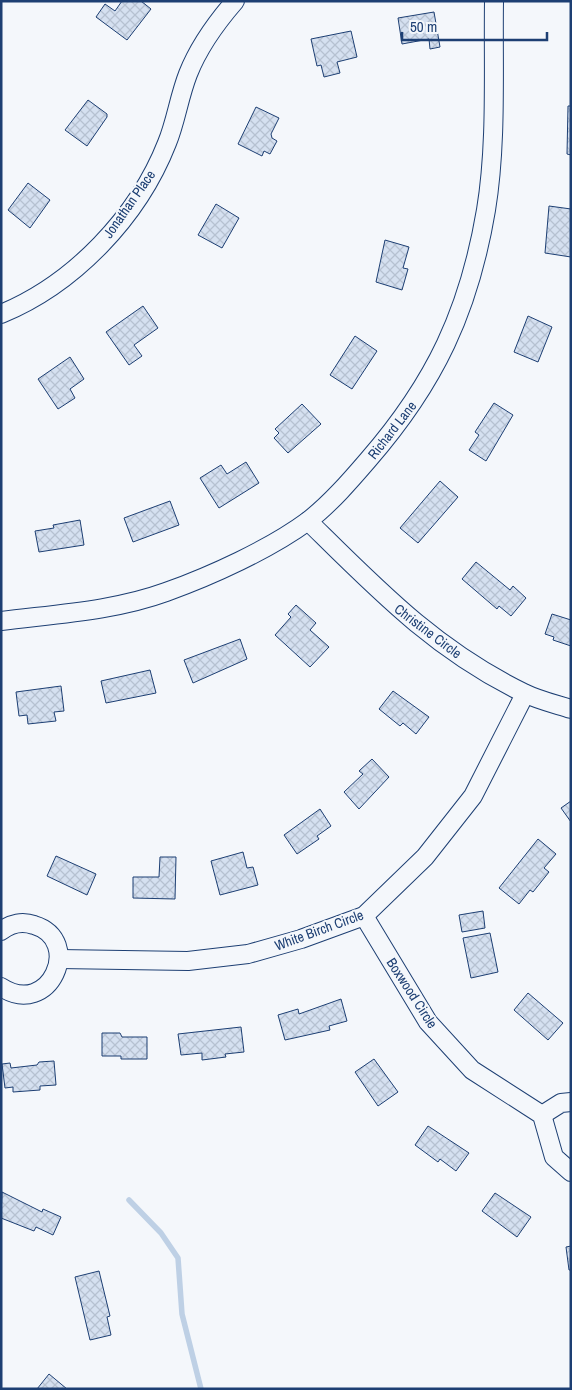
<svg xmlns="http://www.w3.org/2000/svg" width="572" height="1390" font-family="'Archivo Narrow',sans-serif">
<defs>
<pattern id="building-cross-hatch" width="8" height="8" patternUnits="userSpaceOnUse" patternTransform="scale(1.25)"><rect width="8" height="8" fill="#d5e0f0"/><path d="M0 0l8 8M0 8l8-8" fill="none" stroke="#b6c1d1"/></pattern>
</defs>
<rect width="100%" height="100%" fill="#f4f7fb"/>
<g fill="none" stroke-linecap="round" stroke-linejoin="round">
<polyline stroke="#bed0e5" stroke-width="5.5" points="129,1200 161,1233 178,1258 182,1314 201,1389"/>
</g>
<g fill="url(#building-cross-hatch)" stroke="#1d3f73">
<polygon points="122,1 141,1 151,9 127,40 96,17 105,4 115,11"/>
<polygon points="434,12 440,47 430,49 429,39 402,44 398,18"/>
<polygon points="351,31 357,57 337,62 340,73 324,77 321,65 317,66 311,39"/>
<polygon points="88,100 107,114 107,117 87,146 65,130"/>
<polygon points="568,106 571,106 571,155 567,154"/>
<polygon points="256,107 279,118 271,134 272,138 277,141 270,154 264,151 262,156 238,144"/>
<polygon points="28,183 50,200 30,228 8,210"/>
<polygon points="216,204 239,218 222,248 198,235"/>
<polygon points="549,206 571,209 571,257 545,253"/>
<polygon points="385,240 409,247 403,268 408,269 402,290 376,282"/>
<polygon points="143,306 158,328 134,345 142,356 129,365 106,332"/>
<polygon points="528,316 552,327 538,362 514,352"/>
<polygon points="355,336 377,351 352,389 330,375"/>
<polygon points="70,357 84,379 70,389 75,398 58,409 38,379"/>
<polygon points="494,403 513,415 486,461 469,450 479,435 475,432"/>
<polygon points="302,404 321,424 288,453 274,438 279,433 275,429"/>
<polygon points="246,462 259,483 219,508 200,478 221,465 227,474"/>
<polygon points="440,481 458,497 418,543 400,528"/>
<polygon points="170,501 179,525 133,542 124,518"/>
<polygon points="80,520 84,545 39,552 35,531 54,528 53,525"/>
<polygon points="476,562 510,590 513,586 526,598 511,616 499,606 497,609 462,579"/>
<polygon points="296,605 316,623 310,630 329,647 310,667 275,635 291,617 288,614"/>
<polygon points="552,614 571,620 571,646 553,640 554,637 545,634"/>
<polygon points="240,639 247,659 193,683 184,660"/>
<polygon points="150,670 156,693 106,703 101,681"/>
<polygon points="61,686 64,711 54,712 56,721 28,724 27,715 19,716 16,692"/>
<polygon points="393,691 429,717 416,734 403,723 400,726 379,709"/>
<polygon points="372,759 389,777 359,809 344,792 363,774 359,771"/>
<polygon points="571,801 571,822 561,808"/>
<polygon points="320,809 331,826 317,836 319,839 297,854 284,835"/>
<polygon points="538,839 556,854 544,868 549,872 533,892 530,890 519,904 499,888"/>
<polygon points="243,852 247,868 253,867 258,885 220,895 211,861"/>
<polygon points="56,856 96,874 87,895 47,876"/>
<polygon points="160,857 176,857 175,899 133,898 133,877 159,877"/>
<polygon points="483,911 485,928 462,932 459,915"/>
<polygon points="490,933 498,972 471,978 463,938"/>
<polygon points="528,993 563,1023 548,1040 514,1010"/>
<polygon points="341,999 347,1021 329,1026 330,1030 285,1040 278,1015 298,1009 299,1014"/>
<polygon points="241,1027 244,1052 225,1054 226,1057 202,1060 202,1053 181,1055 178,1034"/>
<polygon points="102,1033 120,1033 122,1037 147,1037 147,1059 121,1059 121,1056 102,1056"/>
<polygon points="374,1059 398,1092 378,1106 355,1072"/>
<polygon points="54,1061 56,1085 40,1086 40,1090 13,1092 13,1087 5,1088 2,1064 10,1063 11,1068 37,1065 39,1062"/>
<polygon points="428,1126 469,1153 456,1171 440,1159 438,1162 415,1145"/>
<polygon points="2,1192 42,1212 43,1209 61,1217 53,1235 36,1227 34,1231 1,1218"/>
<polygon points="495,1193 531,1217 517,1237 482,1211"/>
<polygon points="571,1246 571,1270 569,1270 566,1247"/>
<polygon points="99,1271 110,1316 107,1317 111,1335 90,1340 75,1277"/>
<polygon points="49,1374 67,1389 37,1389"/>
</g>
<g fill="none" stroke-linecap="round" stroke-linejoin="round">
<g stroke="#1d3f73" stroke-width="20">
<g id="street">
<path d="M1,314C74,284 138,217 167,143C176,121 179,97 188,74C199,46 215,24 235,1"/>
<path d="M308,521C377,589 435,650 524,693C538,700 555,704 571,709"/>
<path d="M1,621C56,614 114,611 166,592C211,576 270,549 308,521C330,504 350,481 368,460C435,383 469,311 486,210C497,144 493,68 494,1"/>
<polyline points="364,916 428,1022 472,1070 542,1115 554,1157 571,1172"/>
<path d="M1,931C11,923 23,921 34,925C84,940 50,1019 1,987"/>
<polyline points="59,959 188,961 248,954 301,939 364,916 425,857 473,796 525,694"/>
<polyline points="542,1115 561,1103 571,1102"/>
</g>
</g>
<use href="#street" stroke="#f4f7fb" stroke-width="18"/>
</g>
<g text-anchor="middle" stroke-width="4" stroke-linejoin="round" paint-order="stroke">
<g font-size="14" fill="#1d3f73" stroke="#f4f7fb">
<text transform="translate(129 204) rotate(-55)" y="5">Jonathan Place</text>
<text transform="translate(392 430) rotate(-52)" y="5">Richard Lane</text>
<text transform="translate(428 631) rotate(37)" y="5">Christine Circle</text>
<text transform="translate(319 930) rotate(-20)" y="5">White Birch Circle</text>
<text transform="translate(412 993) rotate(57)" y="5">Boxwood Circle</text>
</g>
</g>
<rect width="572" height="1390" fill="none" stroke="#1d3f73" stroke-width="5"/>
<path d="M402 32v8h145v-8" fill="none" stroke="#1d3f73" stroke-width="2.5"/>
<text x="410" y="32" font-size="15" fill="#1d3f73" stroke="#f4f7fb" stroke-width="4" paint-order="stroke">50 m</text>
</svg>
